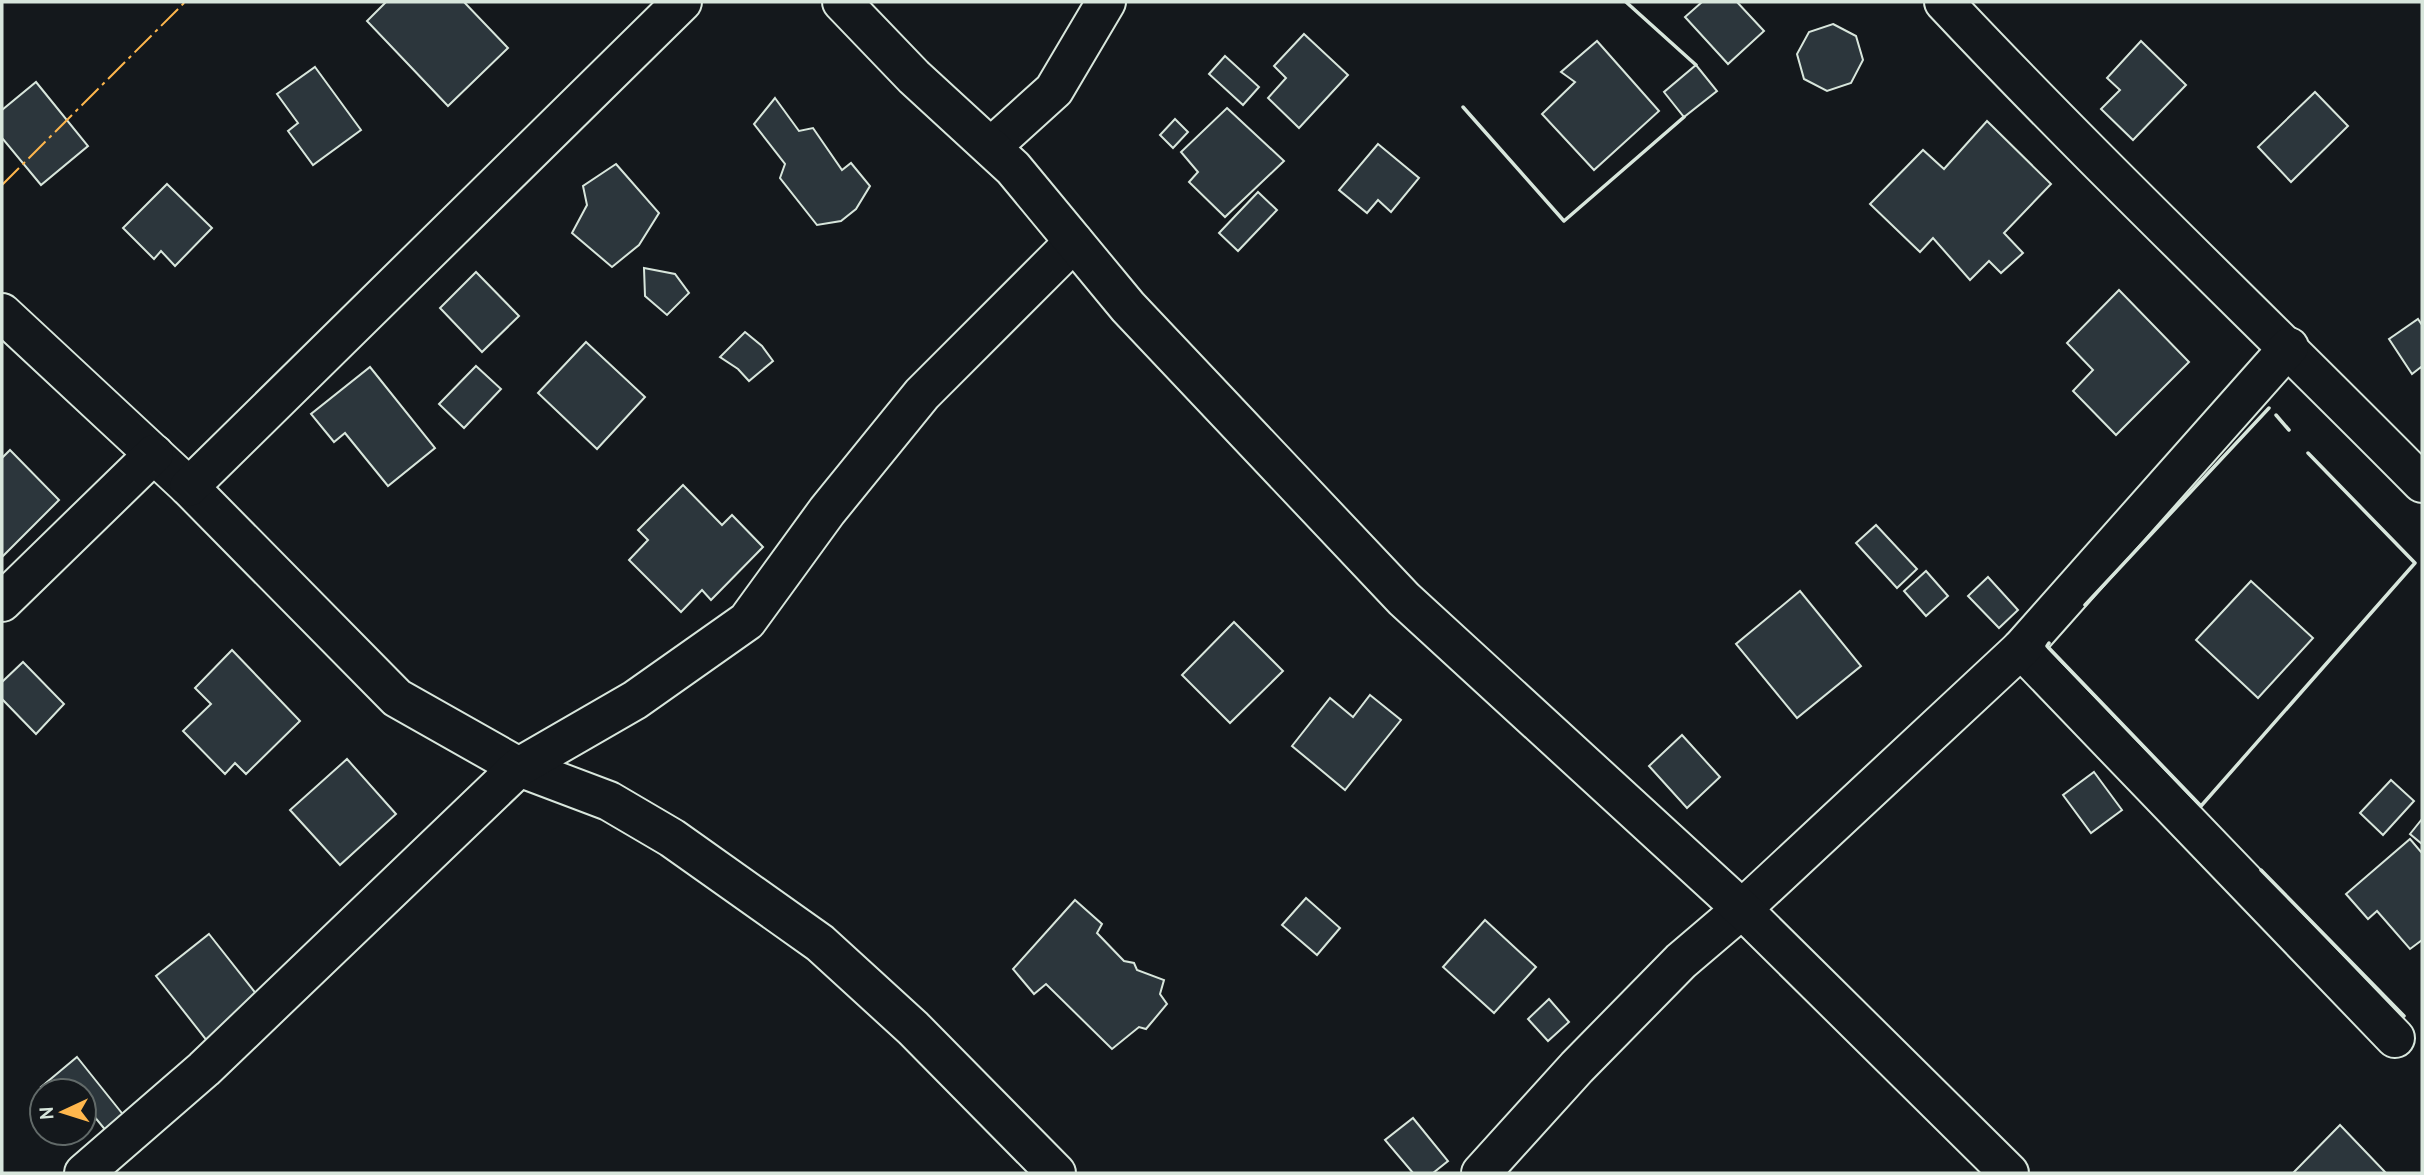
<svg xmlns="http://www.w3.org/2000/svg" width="2424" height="1175" font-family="'PT Sans',sans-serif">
<rect width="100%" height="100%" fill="#14181c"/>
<g fill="#2c363c" stroke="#d8e6dc" stroke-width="2">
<polygon points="386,2 464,2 508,48 448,106 367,21"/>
<polygon points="1702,2 1737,2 1764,31 1728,64 1685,17"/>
<polygon points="1833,24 1856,36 1863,60 1851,83 1827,91 1804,79 1797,54 1809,32"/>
<polygon points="1304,34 1348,75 1299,128 1268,98 1286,78 1274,66"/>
<polygon points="1597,41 1659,111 1594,170 1542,114 1575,82 1561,72"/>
<polygon points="2141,41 2186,85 2133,140 2101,109 2120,90 2107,78"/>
<polygon points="1225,56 1259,87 1243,105 1209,74"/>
<polygon points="1696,65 1717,91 1684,117 1664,92"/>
<polygon points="315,67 361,130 313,165 288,131 298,123 277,94"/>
<polygon points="36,82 88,146 41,185 2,138 2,110"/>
<polygon points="2315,92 2348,126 2291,182 2258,147"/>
<polygon points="775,98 799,131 813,128 842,170 851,163 870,186 856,209 841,221 817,225 780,178 785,164 754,124"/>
<polygon points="1227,108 1284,161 1225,217 1189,182 1198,172 1181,152"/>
<polygon points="1175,119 1188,132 1173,148 1160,135"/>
<polygon points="1987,121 2051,184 2004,233 2023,253 2001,273 1989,261 1970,280 1933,238 1920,252 1870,204 1923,150 1944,169"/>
<polygon points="1378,144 1419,178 1391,212 1378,200 1367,213 1339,190"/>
<polygon points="616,164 659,213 639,245 612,267 572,233 587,205 583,186"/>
<polygon points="167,184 212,228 175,266 161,251 154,259 123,228"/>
<polygon points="1258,192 1277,210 1238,251 1219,233"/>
<polygon points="644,268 675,274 689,293 667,315 645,296"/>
<polygon points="476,272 519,316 482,352 440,308"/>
<polygon points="2119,290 2189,362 2116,435 2073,391 2093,370 2067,343"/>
<polygon points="2418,319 2422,325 2422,369 2421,367 2412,374 2389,339"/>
<polygon points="745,332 762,346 773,361 749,381 738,369 720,357"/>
<polygon points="586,342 645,397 597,449 538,393"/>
<polygon points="476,366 501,389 464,428 439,404"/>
<polygon points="370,367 435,448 388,486 345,433 334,442 311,414"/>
<polygon points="10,450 59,500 2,557 2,458"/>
<polygon points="683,485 722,525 732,515 763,547 711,600 702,590 681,612 629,560 648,540 638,530"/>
<polygon points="1876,525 1917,569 1897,588 1856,543"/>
<polygon points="1926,571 1948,596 1926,616 1904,591"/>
<polygon points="1988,577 2018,610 1999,628 1968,596"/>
<polygon points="2251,581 2313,638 2258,698 2196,640"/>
<polygon points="1800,591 1861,666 1797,718 1736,644"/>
<polygon points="1234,622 1283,671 1230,723 1182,675"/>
<polygon points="232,650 300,721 246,774 235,763 225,774 183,731 211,704 195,688"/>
<polygon points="23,662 64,704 36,734 2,699 2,682"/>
<polygon points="1370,695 1401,720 1345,790 1292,746 1330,698 1353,717"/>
<polygon points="1682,735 1720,777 1687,808 1649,766"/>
<polygon points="347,759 396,814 340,865 290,810"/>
<polygon points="2094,772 2122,810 2091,833 2063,795"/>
<polygon points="2391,780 2414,801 2383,835 2360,813"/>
<polygon points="2422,819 2422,844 2410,834"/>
<polygon points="2410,839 2422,853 2422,940 2410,949 2377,911 2368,919 2346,894"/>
<polygon points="1306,898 1340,928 1317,955 1282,925"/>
<polygon points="1075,900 1102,924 1097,933 1124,961 1134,963 1137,970 1164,980 1160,994 1167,1004 1146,1029 1139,1027 1112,1049 1046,984 1034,994 1013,969"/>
<polygon points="1485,920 1536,967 1494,1013 1443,967"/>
<polygon points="209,934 261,1000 208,1042 156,976"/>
<polygon points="1549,999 1569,1022 1548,1041 1528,1019"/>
<polygon points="77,1057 125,1117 107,1132 84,1104 84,1091 45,1091 41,1087"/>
<polygon points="1413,1118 1448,1161 1433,1173 1413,1173 1385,1140"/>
<polygon points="2340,1125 2386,1173 2293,1173"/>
</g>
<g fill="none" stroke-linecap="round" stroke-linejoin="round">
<g stroke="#d8e6dc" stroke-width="42">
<g id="minor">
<path d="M1944,2C2099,167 2263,322 2422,483"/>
<polyline points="991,147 1054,90 1106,2"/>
<polyline points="2,313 189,487 397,698 519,767 609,801 672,838 820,943 913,1028 1056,1173"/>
<polyline points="189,487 682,2"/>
<polyline points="2,602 154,454"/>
<polyline points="2021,649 2395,1038"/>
<polyline points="84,1173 204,1069 519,767 635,700 747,621 827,511 922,394 1074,242"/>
<polyline points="1481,1173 1577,1067 1681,961 1742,909 2021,649 2289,347"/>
</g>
</g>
<g stroke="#d8e6dc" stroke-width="42">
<polyline id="tertiary" points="842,2 914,77 1013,168 1128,307 1404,599 1742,909 2009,1173"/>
</g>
<use href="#minor" stroke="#14181c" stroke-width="38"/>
<use href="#tertiary" stroke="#14181c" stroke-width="38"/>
<g stroke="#d8e6dc" stroke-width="3.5">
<polyline points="1626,2 1696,65"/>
<polyline points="1463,107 1564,221 1684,117"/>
<polyline points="2276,415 2289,430"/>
<polyline points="2085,605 2269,408"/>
<polyline points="2049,643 2047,646 2201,806 2415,563 2308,453"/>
<polyline points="2261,870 2404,1016"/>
</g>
<polyline stroke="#ffb74d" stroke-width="2" stroke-dasharray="24 5 3.5 5" stroke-linecap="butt" points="2,185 185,2"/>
</g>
<rect width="2424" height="1175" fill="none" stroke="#d8e6dc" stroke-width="7"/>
<g transform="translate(63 1112) rotate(266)"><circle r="33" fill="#14181c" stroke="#626a69" stroke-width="2"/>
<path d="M0-5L12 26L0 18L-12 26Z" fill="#ffb74d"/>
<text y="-10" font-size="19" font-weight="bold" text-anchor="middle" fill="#d8e6dc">N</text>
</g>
</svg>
